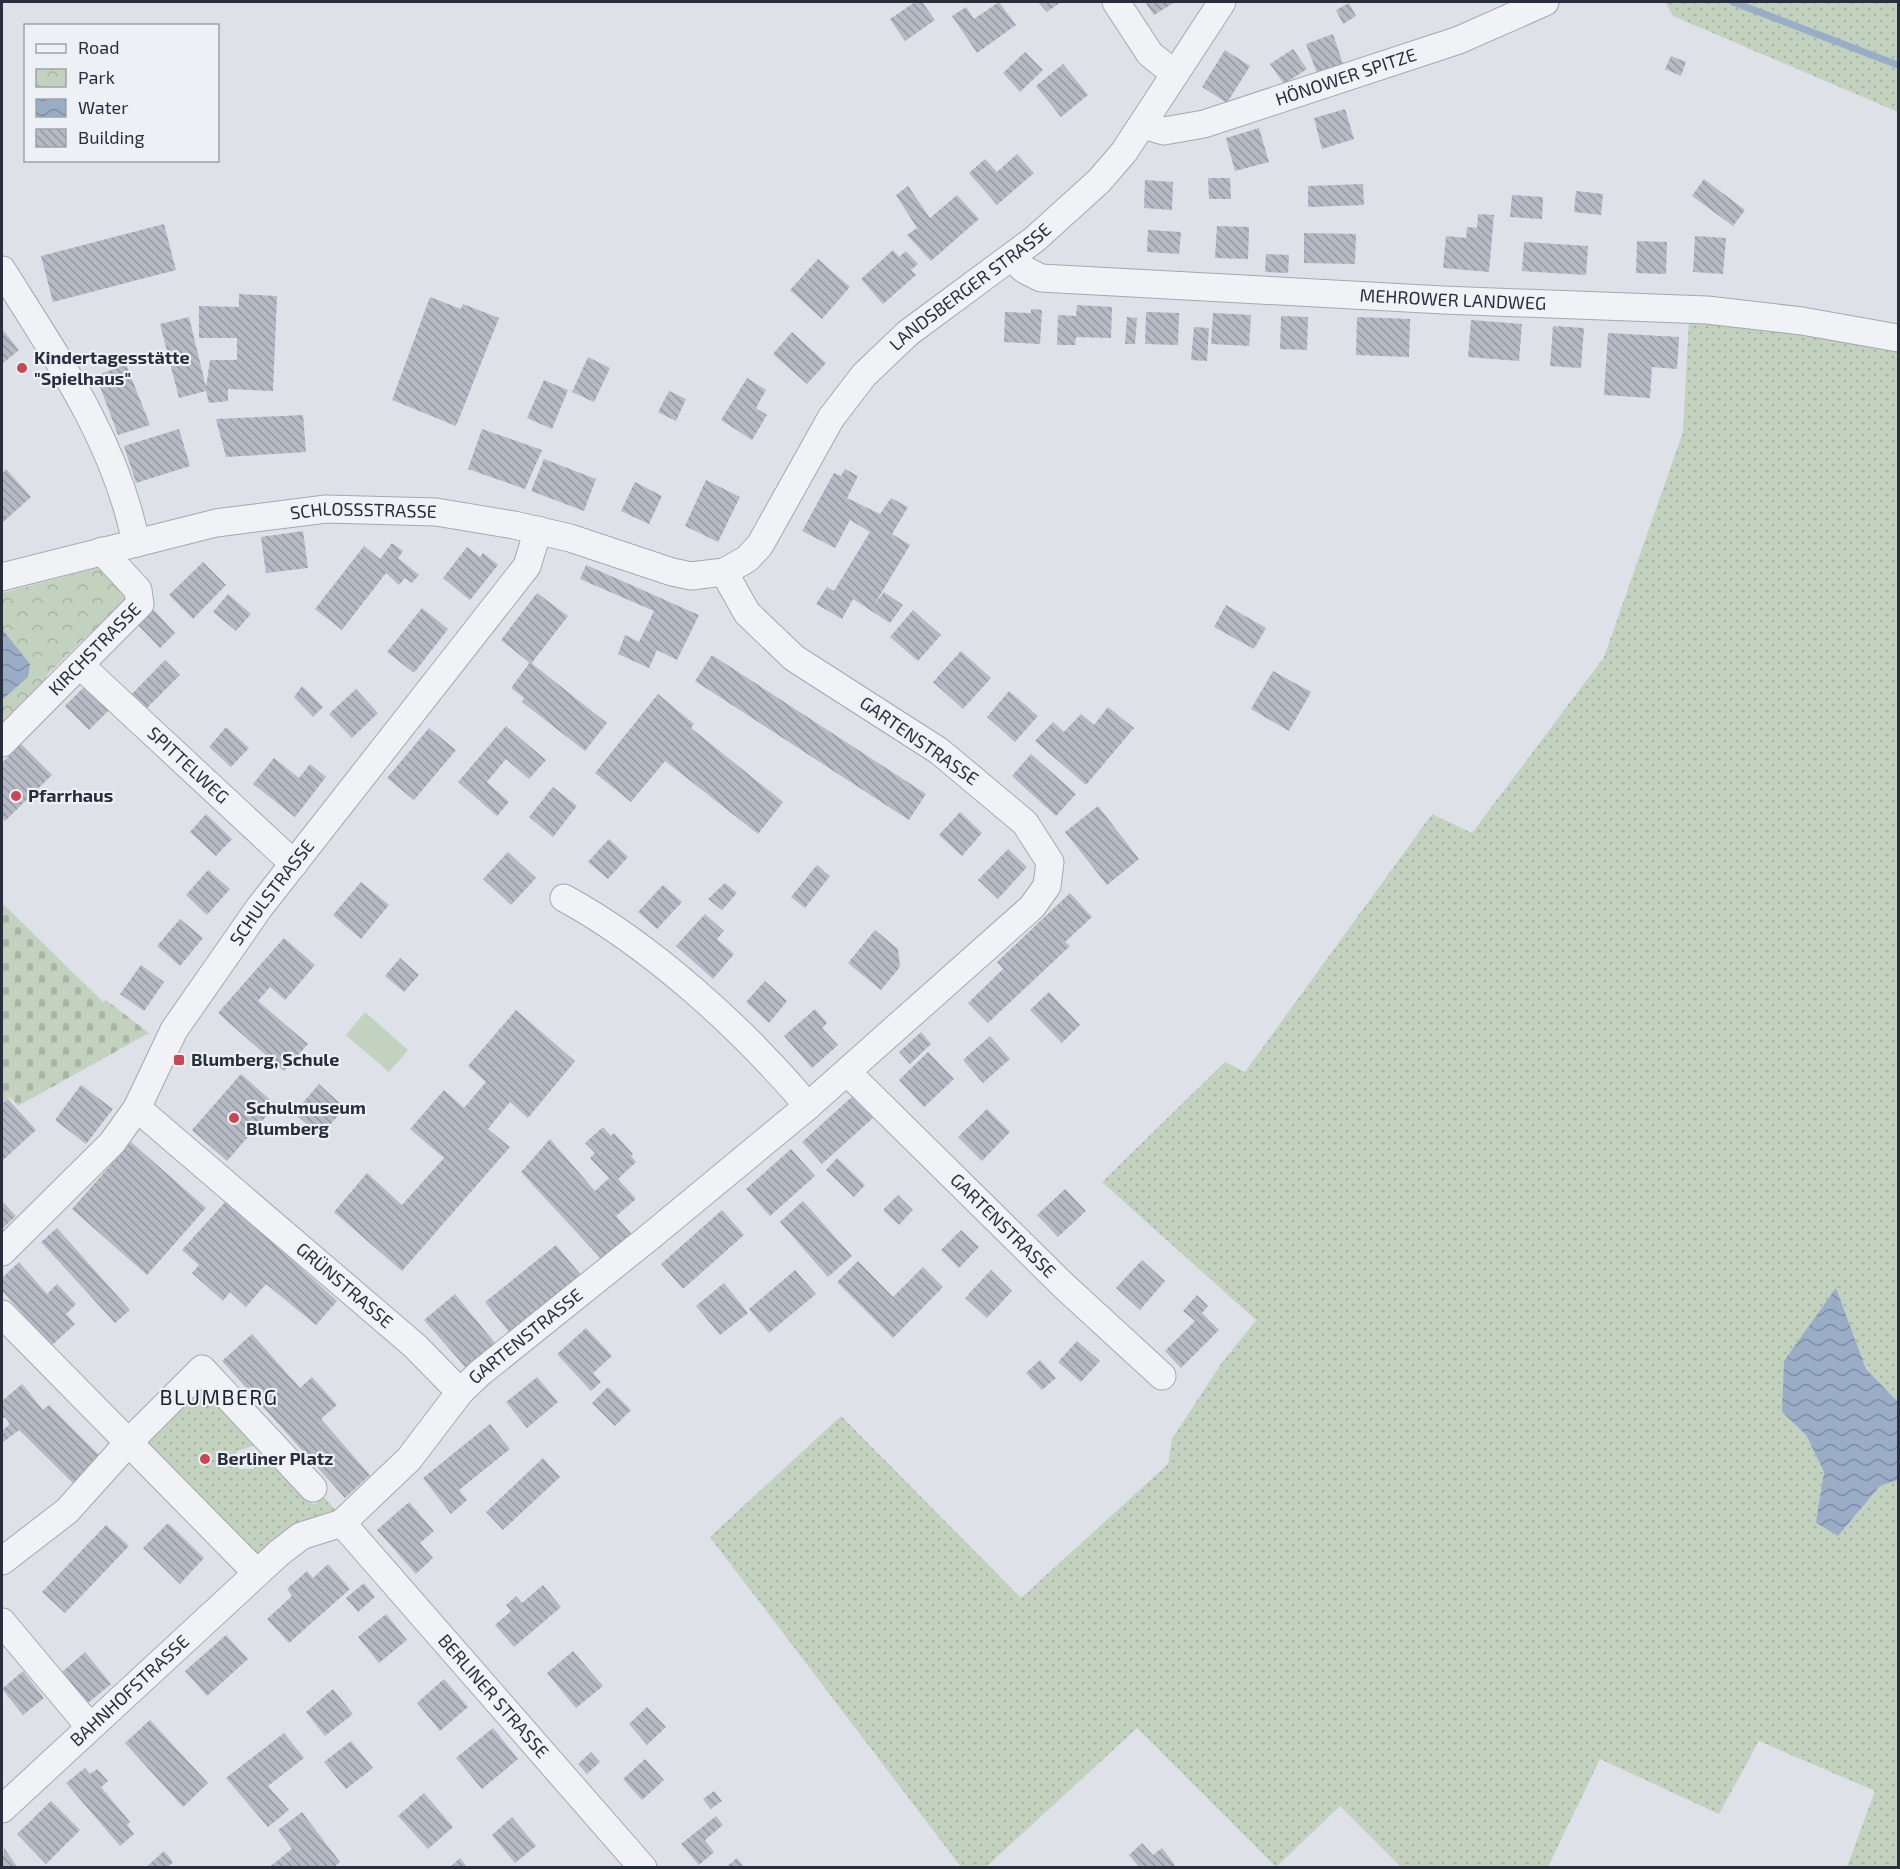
<svg xmlns="http://www.w3.org/2000/svg" width="1900" height="1869" font-family="'Exo 2',sans-serif">
<defs>
<pattern id="grass-dots" width="8" height="8" patternUnits="userSpaceOnUse" patternTransform="scale(1.5)"><rect width="8" height="8" fill="#c3d1bf"/><path d="M2 2h.1M6 6h.1" fill="none" stroke="#a8b4a5" stroke-width="1.8" stroke-linecap="round"/></pattern>
<pattern id="cemetery-stones" width="16" height="16" patternUnits="userSpaceOnUse" patternTransform="scale(1.5)"><rect width="16" height="16" fill="#c3d1bf"/><path d="M2 7V4a2 2 0 0 1 4 0v3zM10 15v-3a2 2 0 0 1 4 0v3z" fill="#a8b4a5"/></pattern>
<pattern id="park-crowns" width="20" height="18" patternUnits="userSpaceOnUse" patternTransform="scale(1.5)"><rect width="20" height="18" fill="#c3d1bf"/><path d="M2 6a3 3 0 1 1 6 0M12 15a3 3 0 1 1 6 0" fill="none" stroke="#a8b4a5"/></pattern>
<pattern id="water-waves" width="16" height="10" patternUnits="userSpaceOnUse" patternTransform="scale(1.5)"><rect width="16" height="10" fill="#9aadc6"/><path d="M0 5q4-4 8 0t8 0" fill="none" stroke="#7e8da2"/></pattern>
<pattern id="building-back-hatch" width="6" height="6" patternUnits="userSpaceOnUse" patternTransform="scale(1.5)"><rect width="6" height="6" fill="#b6bac4"/><path d="M-1 5l2 2M0 0l6 6M5-1l2 2" fill="none" stroke="#9498a0"/></pattern>
</defs>
<rect width="100%" height="100%" fill="#dee1e7"/>
<g fill="url(#grass-dots)">
<polygon points="1665,2 1898,2 1898,112 1673,16"/>
<polygon points="1689,318 1898,349 1898,1402 1866,1369 1836,1289 1782,1412 1806,1435 1824,1472 1817,1524 1838,1536 1880,1486 1898,1480 1898,1867 1847,1867 1875,1791 1759,1741 1719,1814 1600,1759 1548,1867 1401,1867 1340,1806 1276,1867 1137,1728 986,1867 961,1867 710,1537 841,1416 1021,1598 1168,1464 1172,1439 1221,1364 1256,1320 1102,1182 1225,1062 1245,1072 1432,814 1472,833 1604,657 1683,432"/>
<polygon points="198,1385 256,1445 237,1451 234,1460 239,1469 253,1469 257,1462 257,1455 264,1451 314,1505 324,1497 338,1513 263,1554 250,1552 149,1448 149,1437"/>
</g>
<polygon fill="url(#cemetery-stones)" points="2,903 103,1002 106,1000 149,1033 18,1106 10,1097 2,1104"/>
<polygon fill="url(#park-crowns)" points="108,565 132,590 104,632 90,633 47,675 45,688 2,731 2,593"/>
<polygon fill="#c3d1bf" points="365,1012 408,1050 389,1072 346,1035"/>
<g fill="url(#water-waves)">
<polygon points="2,629 30,664 28,677 2,700"/>
<polygon points="1836,1288 1866,1369 1898,1402 1898,1480 1880,1486 1838,1536 1816,1523 1824,1472 1806,1435 1782,1412 1784,1361"/>
</g>
<g fill="none" stroke-linecap="round" stroke-linejoin="round">
<polyline stroke="#9aadc6" stroke-width="7" points="1733,2 1898,65"/>
</g>
<g fill="url(#building-back-hatch)">
<polygon points="915,2 922,2 935,20 905,41 890,19"/>
<polygon points="999,2 1016,25 977,53 952,16 966,7 974,19"/>
<polygon points="1038,2 1061,2 1047,12"/>
<polygon points="1145,2 1175,2 1154,15"/>
<polygon points="1349,3 1356,16 1343,24 1336,10"/>
<polygon points="1333,34 1343,64 1317,73 1306,44"/>
<polygon points="1293,49 1307,69 1284,84 1270,64"/>
<polygon points="1225,50 1250,66 1227,103 1202,87"/>
<polygon points="1025,52 1043,70 1020,92 1003,73"/>
<polygon points="1671,56 1686,62 1681,76 1665,69"/>
<polygon points="1063,64 1088,95 1061,117 1036,86"/>
<polygon points="1345,109 1354,139 1322,149 1314,118"/>
<polygon points="1259,128 1269,162 1235,171 1226,138"/>
<polygon points="1017,154 1034,173 997,205 969,173 985,159 997,172"/>
<polygon points="1208,178 1230,178 1231,199 1209,199"/>
<polygon points="1704,179 1745,210 1733,226 1692,196"/>
<polygon points="1145,180 1173,182 1172,210 1144,208"/>
<polygon points="1363,184 1364,205 1308,207 1308,186"/>
<polygon points="908,186 930,218 957,195 979,219 931,261 907,235 917,228 896,195"/>
<polygon points="1576,191 1603,194 1601,215 1574,212"/>
<polygon points="1512,195 1543,197 1542,219 1510,217"/>
<polygon points="1478,214 1494,215 1489,272 1443,268 1446,236 1466,238 1467,227 1477,228"/>
<polygon points="164,224 176,270 53,302 41,256"/>
<polygon points="1217,226 1249,227 1248,259 1215,258"/>
<polygon points="1148,230 1181,232 1179,254 1147,252"/>
<polygon points="1304,233 1356,234 1355,264 1304,263"/>
<polygon points="1695,236 1726,238 1723,274 1693,272"/>
<polygon points="1637,241 1667,242 1666,274 1636,273"/>
<polygon points="1524,242 1588,246 1586,275 1522,271"/>
<polygon points="893,250 899,257 906,251 918,264 911,270 916,275 883,304 861,279"/>
<polygon points="1266,254 1289,255 1288,273 1265,272"/>
<polygon points="818,259 850,287 822,319 790,290"/>
<polygon points="239,294 277,296 273,391 228,389 228,401 209,403 206,391 179,398 160,324 189,317 206,387 210,360 237,360 237,338 199,338 199,306 239,307"/>
<polygon points="430,297 461,309 463,304 499,318 456,426 392,400"/>
<polygon points="1077,305 1112,307 1111,338 1076,337 1075,345 1057,345 1058,315 1076,316"/>
<polygon points="1031,309 1042,310 1040,344 1004,342 1005,312 1031,313"/>
<polygon points="1146,312 1179,313 1178,345 1145,344"/>
<polygon points="1213,313 1251,315 1249,346 1211,344"/>
<polygon points="1281,316 1308,317 1307,350 1280,349"/>
<polygon points="1127,317 1137,318 1135,344 1125,344"/>
<polygon points="1357,317 1410,319 1409,357 1356,355"/>
<polygon points="1471,320 1522,324 1519,361 1468,357"/>
<polygon points="1553,326 1584,328 1581,368 1550,366"/>
<polygon points="1194,327 1209,328 1207,361 1191,360"/>
<polygon points="2,329 19,350 2,364"/>
<polygon points="792,332 826,363 807,384 773,354"/>
<polygon points="1608,333 1679,337 1677,369 1652,367 1650,398 1604,395"/>
<polygon points="588,357 610,368 594,402 572,392"/>
<polygon points="126,364 150,425 118,435 96,376"/>
<polygon points="747,378 766,390 756,408 767,415 752,440 721,420"/>
<polygon points="544,380 568,390 552,429 527,418"/>
<polygon points="669,391 686,399 676,421 658,412"/>
<polygon points="303,415 306,452 226,457 216,419"/>
<polygon points="179,429 190,466 136,483 124,446"/>
<polygon points="482,429 542,450 525,489 468,469"/>
<polygon points="544,459 596,479 584,511 531,491"/>
<polygon points="6,469 31,497 2,523 2,474"/>
<polygon points="845,469 858,476 847,498 880,514 891,498 908,507 892,534 910,545 874,605 884,592 903,605 890,623 853,599 842,619 816,604 827,587 834,591 870,532 850,520 835,548 802,531 834,473 841,476"/>
<polygon points="706,480 740,497 718,542 685,526"/>
<polygon points="635,482 662,496 649,524 621,511"/>
<polygon points="303,531 308,568 266,573 261,537"/>
<polygon points="392,543 403,551 398,558 419,575 412,583 405,578 399,585 386,573 342,630 315,609 364,546 380,559"/>
<polygon points="467,547 480,557 483,553 498,565 470,600 443,578"/>
<polygon points="203,562 226,585 193,619 169,595"/>
<polygon points="586,565 699,615 677,660 657,650 649,668 618,654 625,635 639,642 654,611 580,579"/>
<polygon points="537,593 568,616 531,664 501,640"/>
<polygon points="228,594 251,614 236,631 213,612"/>
<polygon points="1226,605 1266,628 1254,649 1214,627"/>
<polygon points="422,608 448,629 414,673 387,652"/>
<polygon points="154,610 175,633 160,648 138,625"/>
<polygon points="913,610 941,635 918,661 890,637"/>
<polygon points="961,651 991,678 963,709 933,682"/>
<polygon points="712,655 926,794 909,820 695,681"/>
<polygon points="165,660 180,675 145,710 131,695"/>
<polygon points="530,662 607,723 585,751 522,702 524,698 511,688"/>
<polygon points="1273,671 1311,692 1289,731 1251,709"/>
<polygon points="89,682 113,706 89,730 65,706"/>
<polygon points="302,686 323,707 313,717 294,697"/>
<polygon points="356,689 378,713 352,738 329,714"/>
<polygon points="1009,691 1038,716 1015,742 987,717"/>
<polygon points="658,694 694,724 691,728 783,802 758,834 665,761 631,802 595,773"/>
<polygon points="1108,707 1134,728 1086,785 1035,741 1053,722 1064,732 1081,714 1094,725"/>
<polygon points="506,726 546,760 529,779 506,759 487,782 509,802 497,816 458,782"/>
<polygon points="226,727 249,748 231,767 209,747"/>
<polygon points="429,728 456,750 414,800 387,778"/>
<polygon points="21,744 52,775 5,821 2,817 2,763"/>
<polygon points="1031,754 1076,794 1056,816 1012,776"/>
<polygon points="274,758 299,778 310,764 326,777 295,817 253,784"/>
<polygon points="553,787 577,806 553,837 529,817"/>
<polygon points="1098,806 1139,859 1107,885 1065,832"/>
<polygon points="960,812 982,833 962,856 939,835"/>
<polygon points="206,814 232,839 216,856 190,832"/>
<polygon points="609,839 628,857 608,879 588,862"/>
<polygon points="1008,849 1027,867 998,899 978,880"/>
<polygon points="508,852 536,878 511,905 483,879"/>
<polygon points="817,865 830,876 805,908 791,897"/>
<polygon points="208,870 230,889 207,915 186,895"/>
<polygon points="361,882 389,905 361,939 333,915"/>
<polygon points="725,883 737,893 722,910 708,899"/>
<polygon points="663,885 682,902 657,929 638,912"/>
<polygon points="1070,893 1092,917 1065,942 1070,946 988,1023 968,1003 1003,969 997,962"/>
<polygon points="705,914 724,931 717,939 734,954 713,979 676,946"/>
<polygon points="180,919 203,938 180,966 157,946"/>
<polygon points="875,930 898,949 900,967 881,990 848,963"/>
<polygon points="284,938 315,965 285,1000 270,987 258,1001 308,1044 284,1071 218,1013"/>
<polygon points="400,958 419,975 404,992 385,976"/>
<polygon points="141,965 164,982 144,1011 120,994"/>
<polygon points="765,981 787,1001 769,1023 746,1002"/>
<polygon points="1049,992 1080,1025 1062,1043 1030,1010"/>
<polygon points="815,1009 827,1023 822,1028 838,1045 812,1068 784,1036"/>
<polygon points="516,1010 575,1061 528,1118 510,1102 488,1129 510,1147 402,1271 334,1212 367,1173 402,1205 444,1158 410,1129 444,1090 464,1108 486,1082 468,1066"/>
<polygon points="921,1032 931,1044 910,1064 899,1052"/>
<polygon points="990,1036 1010,1059 983,1083 963,1060"/>
<polygon points="928,1052 954,1079 924,1107 899,1080"/>
<polygon points="241,1074 276,1105 227,1161 192,1130"/>
<polygon points="319,1084 345,1108 320,1136 294,1113"/>
<polygon points="81,1085 113,1109 86,1144 55,1120"/>
<polygon points="854,1095 874,1117 822,1164 802,1142"/>
<polygon points="8,1099 36,1130 2,1161 2,1104"/>
<polygon points="987,1109 1010,1132 982,1161 958,1137"/>
<polygon points="603,1127 611,1136 614,1133 633,1154 631,1156 636,1162 618,1179 636,1199 616,1216 633,1236 604,1262 521,1172 550,1139 595,1191 609,1178 590,1158 595,1153 585,1143"/>
<polygon points="131,1142 206,1208 147,1275 72,1209"/>
<polygon points="791,1149 815,1176 770,1216 746,1189"/>
<polygon points="837,1158 865,1185 854,1197 826,1170"/>
<polygon points="1065,1189 1086,1211 1058,1237 1037,1215"/>
<polygon points="898,1195 913,1210 899,1225 883,1210"/>
<polygon points="227,1200 337,1301 316,1325 266,1284 246,1307 230,1292 223,1301 192,1273 199,1265 182,1250"/>
<polygon points="2,1201 16,1216 2,1229"/>
<polygon points="803,1201 852,1256 828,1277 780,1222"/>
<polygon points="722,1210 744,1235 683,1289 661,1264"/>
<polygon points="57,1228 130,1310 115,1323 41,1242"/>
<polygon points="961,1230 979,1247 959,1268 941,1250"/>
<polygon points="556,1245 581,1275 509,1332 485,1302"/>
<polygon points="1142,1260 1165,1281 1140,1310 1116,1288"/>
<polygon points="858,1261 893,1297 923,1267 943,1287 893,1338 837,1282"/>
<polygon points="19,1262 47,1294 57,1284 76,1304 66,1314 75,1324 51,1346 2,1291 2,1278"/>
<polygon points="795,1270 816,1294 769,1333 749,1309"/>
<polygon points="991,1270 1012,1291 987,1318 965,1298"/>
<polygon points="724,1283 748,1313 720,1335 696,1306"/>
<polygon points="455,1294 495,1343 466,1368 424,1320"/>
<polygon points="1197,1295 1208,1306 1202,1313 1219,1330 1181,1368 1165,1351 1195,1321 1183,1311"/>
<polygon points="586,1328 612,1356 593,1373 601,1382 591,1391 557,1354"/>
<polygon points="252,1334 300,1388 312,1377 337,1405 321,1419 370,1475 345,1498 222,1361"/>
<polygon points="1077,1341 1100,1361 1081,1382 1058,1362"/>
<polygon points="1040,1360 1056,1378 1042,1390 1026,1373"/>
<polygon points="537,1377 558,1402 527,1428 506,1402"/>
<polygon points="22,1384 43,1410 49,1405 104,1460 78,1488 19,1430 2,1443 2,1431 10,1424 5,1417 2,1419 2,1401"/>
<polygon points="608,1387 631,1410 615,1426 592,1403"/>
<polygon points="490,1424 510,1449 459,1490 467,1500 451,1514 423,1478"/>
<polygon points="543,1458 560,1477 503,1530 486,1512"/>
<polygon points="409,1502 434,1531 420,1543 433,1558 416,1574 377,1530"/>
<polygon points="168,1523 204,1558 180,1584 143,1548"/>
<polygon points="106,1525 129,1546 65,1613 42,1592"/>
<polygon points="328,1564 350,1589 289,1643 267,1619 292,1596 287,1589 307,1571 313,1578"/>
<polygon points="364,1583 375,1597 358,1612 346,1598"/>
<polygon points="543,1585 561,1607 514,1647 495,1625 511,1611 506,1605 516,1596 522,1603"/>
<polygon points="386,1614 407,1640 379,1663 358,1637"/>
<polygon points="226,1635 248,1659 207,1696 185,1671"/>
<polygon points="573,1651 603,1686 576,1708 547,1673"/>
<polygon points="85,1652 111,1684 88,1703 62,1672"/>
<polygon points="23,1671 44,1698 23,1715 2,1689"/>
<polygon points="444,1679 468,1707 440,1731 417,1703"/>
<polygon points="333,1689 353,1714 325,1736 306,1712"/>
<polygon points="647,1707 666,1727 647,1745 629,1724"/>
<polygon points="150,1720 208,1783 183,1807 125,1743"/>
<polygon points="493,1728 518,1759 482,1789 456,1758"/>
<polygon points="284,1733 304,1758 268,1786 289,1810 268,1827 226,1778"/>
<polygon points="351,1741 373,1768 346,1789 324,1762"/>
<polygon points="591,1752 600,1762 587,1774 578,1764"/>
<polygon points="645,1759 664,1780 642,1800 623,1779"/>
<polygon points="85,1768 90,1774 97,1769 108,1781 101,1787 130,1822 127,1825 134,1834 120,1846 66,1783"/>
<polygon points="714,1791 722,1801 711,1809 703,1799"/>
<polygon points="424,1793 453,1827 428,1849 398,1816"/>
<polygon points="51,1801 80,1830 46,1864 17,1834"/>
<polygon points="302,1812 340,1862 333,1868 268,1868 292,1849 278,1830"/>
<polygon points="716,1816 723,1825 705,1840 714,1852 699,1865 681,1844"/>
<polygon points="512,1817 536,1846 515,1863 492,1835"/>
<polygon points="1142,1843 1153,1855 1162,1848 1175,1865 1172,1868 1140,1868 1129,1855"/>
<polygon points="4,1848 18,1868 2,1868"/>
<polygon points="164,1851 173,1862 167,1868 145,1868"/>
<polygon points="460,1858 468,1868 449,1868"/>
<polygon points="737,1858 745,1868 725,1868"/>
</g>
<g fill="none" stroke-linecap="round" stroke-linejoin="round">
<g stroke="#a4a8b1" stroke-width="29">
<g id="minor">
<polyline points="1116,2 1150,54 1175,74"/>
<path id="s1" d="M1143,125L1164,131L1204,124L1459,40L1545,2"/>
<path id="s2" d="M1012,258L1025,270L1041,278L1443,300L1707,310L1802,321L1898,338"/>
<path d="M2,270C56,356 116,442 136,543"/>
<path id="s3" d="M2,577L216,523L326,509L436,512L514,525L570,538L672,572L691,576L724,572L747,559L760,545L831,418L864,375L908,333L1035,239L1099,181L1124,152L1222,2"/>
<path id="s4" d="M81,666L294,864"/>
<path id="s5" d="M2,743L140,604L138,590L102,551"/>
<path d="M564,898C652,946 743,1029 808,1106"/>
<path id="s6" d="M847,1072L1064,1286L1162,1376"/>
<path id="s7" d="M137,1108L415,1346L460,1392"/>
<path id="s8" d="M2,1252L112,1143L137,1108L174,1030L259,908L527,566L538,530"/>
<polyline points="2,1314 257,1573"/>
<path id="s9" d="M342,1523L643,1868"/>
<polyline points="2,1561 67,1511 129,1442 202,1369 313,1488"/>
<polyline points="2,1622 90,1727"/>
<path id="s10" d="M2,1809L279,1553L301,1536L342,1523L409,1459L460,1392L480,1373L652,1235L808,1106L1032,907L1047,886L1050,862L1025,823L939,751L794,658L747,613L724,572"/>
</g>
</g>
<use href="#minor" stroke="#f1f2f6" stroke-width="27"/>
</g>
<g fill="#c84753" stroke="#edf0f5" stroke-width="2">
<circle cx="22" cy="368" r="6"/>
<circle cx="16" cy="796" r="6"/>
<rect x="173" y="1054" width="12" height="12" rx="3"/>
<circle cx="234" cy="1118" r="6"/>
<circle cx="205" cy="1459" r="6"/>
</g>
<g text-anchor="middle" stroke-width="4.5" stroke-linejoin="round" paint-order="stroke">
<g font-size="18" fill="#282e3d" stroke="#edf0f5">
<text dy="6" stroke="none"><textPath href="#s1" startOffset="212">HÖNOWER SPITZE</textPath></text>
<text dy="6" stroke="none"><textPath href="#s3" startOffset="1122">LANDSBERGER STRASSE</textPath></text>
<text dy="6" stroke="none"><textPath href="#s2" startOffset="448">MEHROWER LANDWEG</textPath></text>
<text dy="6" stroke="none"><textPath href="#s3" startOffset="369">SCHLOSSSTRASSE</textPath></text>
<text dy="6" stroke="none"><textPath href="#s5" startOffset="132">KIRCHSTRASSE</textPath></text>
<text transform="translate(919 741) rotate(35)" y="6">GARTENSTRASSE</text>
<text dy="6" stroke="none"><textPath href="#s4" startOffset="146">SPITTELWEG</textPath></text>
<text dy="6" stroke="none"><textPath href="#s8" startOffset="453">SCHULSTRASSE</textPath></text>
<text dy="6" stroke="none"><textPath href="#s6" startOffset="219">GARTENSTRASSE</textPath></text>
<text dy="6" stroke="none"><textPath href="#s7" startOffset="273">GRÜNSTRASSE</textPath></text>
<text dy="6" stroke="none"><textPath href="#s10" startOffset="711">GARTENSTRASSE</textPath></text>
<text dy="6" stroke="none"><textPath href="#s10" startOffset="174">BAHNHOFSTRASSE</textPath></text>
<text dy="6" stroke="none"><textPath href="#s9" startOffset="230">BERLINER STRASSE</textPath></text>
</g>
<g font-size="18" font-weight="bold" fill="#282e3d" stroke="#edf0f5" text-anchor="start">
<text x="34" y="364">Kindertagesstätte<tspan x="34" dy="21">"Spielhaus"</tspan></text>
<text x="28" y="802">Pfarrhaus</text>
<text x="191" y="1066">Blumberg, Schule</text>
<text x="246" y="1114">Schulmuseum<tspan x="246" dy="21">Blumberg</tspan></text>
<text x="217" y="1465">Berliner Platz</text>
</g>
<g font-size="21" letter-spacing="1.5" fill="#1a202e" stroke="#edf0f5">
<text x="219" y="1405">BLUMBERG</text>
</g>
</g>
<rect width="1900" height="1869" fill="none" stroke="#282e3d" stroke-width="6"/>
<rect x="24" y="24" width="195" height="138" fill="#edf0f5" stroke="#9ea2ab" stroke-width="1.5"/>
<rect x="36" y="44" width="30" height="9" fill="#f1f2f6" stroke="#9ea2ab" stroke-width="1.5"/>
<text x="78" y="54" font-size="18" fill="#282e3d">Road</text>
<rect x="36" y="69" width="30" height="18" fill="url(#park-crowns)" stroke="#9ea2ab" stroke-width="1.5"/>
<text x="78" y="84" font-size="18" fill="#282e3d">Park</text>
<rect x="36" y="99" width="30" height="18" fill="url(#water-waves)" stroke="#9ea2ab" stroke-width="1.5"/>
<text x="78" y="114" font-size="18" fill="#282e3d">Water</text>
<rect x="36" y="129" width="30" height="18" fill="url(#building-back-hatch)" stroke="#9ea2ab" stroke-width="1.5"/>
<text x="78" y="144" font-size="18" fill="#282e3d">Building</text>
</svg>
